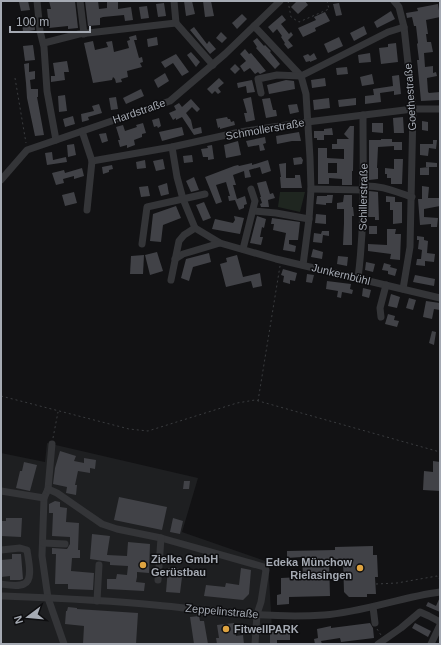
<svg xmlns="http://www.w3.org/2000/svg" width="441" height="645" font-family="Arial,sans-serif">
<rect width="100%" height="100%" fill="#121214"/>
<polygon fill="#1e1f21" points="47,443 198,478 182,532 268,562 273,644 1,644 1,453 45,462"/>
<polygon fill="#1f2620" points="280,192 305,192 300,212 278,207"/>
<g fill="#414247" fill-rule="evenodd">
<polygon points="28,1 30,10 21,11 19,2"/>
<polygon points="49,1 75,1 78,28 68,29 68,26 49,28 47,9 51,9"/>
<polygon points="85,1 98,1 99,9 107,8 107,1 118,1 118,9 131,7 133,20 125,21 124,15 103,17 100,18 100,25 88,26"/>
<polygon points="184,1 192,1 195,14 186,16"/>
<polygon points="203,1 211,1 214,16 205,17"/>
<polygon points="297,1 305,1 308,5 298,14 291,7"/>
<polygon points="164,3 166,16 158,17 156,4"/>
<polygon points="339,3 342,15 336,16 333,4"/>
<polygon points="438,4 440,17 426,20 428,34 426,34 427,42 431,42 433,52 424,53 425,67 433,66 433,73 436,72 437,76 427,78 428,92 429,93 440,92 440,100 421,101 417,60 419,60 417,44 418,43 416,26 414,26 412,17 407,18 406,13 418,11 417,8"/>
<polygon points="147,6 149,18 141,19 139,7"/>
<polygon points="391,11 395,19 377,28 374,22"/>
<polygon points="325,12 330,21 315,28 316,31 303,37 298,28 316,20 314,17"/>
<polygon points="242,14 247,19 237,29 232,23"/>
<polygon points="282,15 286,20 281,24 289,34 291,32 293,35 288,40 293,46 288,49 284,44 285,43 281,37 282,36 277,29 273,33 268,27"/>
<polygon points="34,21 35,30 23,32 22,23"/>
<polygon points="364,26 367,34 354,41 350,33"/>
<polygon points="194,27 207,44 209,41 216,49 210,54 190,30"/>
<polygon points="221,32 227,38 222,43 216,38"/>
<polygon points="136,35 137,40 134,40 139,58 142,57 143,62 140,63 142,67 127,71 128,77 121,79 122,82 116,83 115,79 113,77 112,80 93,83 84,43 93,41 95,50 108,47 106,42 112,41 114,52 129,48 127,41 130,40 129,37"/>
<polygon points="157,37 158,45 148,47 147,39"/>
<polygon points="339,37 343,46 328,53 324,44"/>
<polygon points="257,38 264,46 265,45 271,51 270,52 280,64 275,69 256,48 257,47 253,41"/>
<polygon points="396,43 398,62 381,64 379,48 388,47 388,44"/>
<polygon points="33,45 35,60 25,61 23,46"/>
<polygon points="245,49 249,54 251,53 266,71 260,74 258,72 255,74 250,68 244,72 240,66 246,61 240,54"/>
<polygon points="191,52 200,62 196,67 187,55"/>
<polygon points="314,53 317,59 310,62 310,61 306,62 303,56 308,54 310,56"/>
<polygon points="370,53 371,62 359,63 358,55"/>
<polygon points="176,54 189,72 182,76 173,63 165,68 161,62"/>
<polygon points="67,61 69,72 64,72 65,80 51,82 51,76 55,76 53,63"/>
<polygon points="29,63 29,72 35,71 35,79 30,80 31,89 38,89 38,97 37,97 44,135 35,136 27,98 26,83 24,64"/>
<polygon points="235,64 240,69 235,74 230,69"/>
<polygon points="347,67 348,74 337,75 336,68"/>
<polygon points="165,73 169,81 158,88 154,80"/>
<polygon points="372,74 374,84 362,86 360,77"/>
<polygon points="399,75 401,94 394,95 394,91 380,93 381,102 365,104 365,96 374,95 373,89 393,86 392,76"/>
<polygon points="219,78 224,83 218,88 221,92 218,94 215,91 212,94 207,89"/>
<polygon points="325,78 326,86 312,88 311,80"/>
<polygon points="252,80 255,92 247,93 246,86 238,88 237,83"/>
<polygon points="286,80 294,81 295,89 269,94 267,85"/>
<polygon points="141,89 144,96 126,104 123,98"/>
<polygon points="65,95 67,111 59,112 58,96"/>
<polygon points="116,97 118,109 111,110 109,98"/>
<polygon points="251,97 255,120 246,122 244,113 247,113 243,99"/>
<polygon points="270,98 273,110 276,110 277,116 266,118 262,99"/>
<polygon points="329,98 330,108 314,110 313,100"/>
<polygon points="356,98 356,105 339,107 338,100"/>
<polygon points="191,99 200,109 197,112 192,107 186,113 191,120 193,129 201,127 202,133 194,135 182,117 176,120 176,118 173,120 169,113 176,110 174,106 179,103 182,107"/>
<polygon points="99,104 102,113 88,117 89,120 82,122 81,114 94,111 92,106"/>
<polygon points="297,104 299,112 290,114 288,105"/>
<polygon points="73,116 75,124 65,127 63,119"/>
<polygon points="227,117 228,119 230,119 231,122 234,121 235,125 220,129 220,127 218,128 216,119"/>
<polygon points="403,117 404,133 394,133 393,118"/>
<polygon points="159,118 161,126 158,128 157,126 154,127 152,120"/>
<polygon points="422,121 428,122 428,131 422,130"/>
<polygon points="143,123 146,133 142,134 142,137 134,140 135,145 127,148 127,145 120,147 118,140 120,140 116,127 123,125 125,131 137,127 136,125"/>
<polygon points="372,123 383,123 383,133 372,132"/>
<path d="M350,126H354L353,171H352V185H342V179L329,178V184H318V148H327V158L344,159V149H332V144H337V139H349L344,134ZM328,163H337V173H328Z"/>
<polygon points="182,127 184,135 162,141 159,132"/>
<polygon points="332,128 333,135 324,135 324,140 317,140 317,138 314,138 314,131 324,131 324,129"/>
<polygon points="299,132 301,141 292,141 277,144 276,136"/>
<polygon points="106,133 108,141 102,143 99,134"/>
<polygon points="265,137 266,143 263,144 265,150 260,151 259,145 248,147 246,141"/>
<polygon points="381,139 392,139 392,142 402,142 402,150 394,150 394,146 378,147 377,168 378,168 378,179 369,180 369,140 381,140"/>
<polygon points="433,140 437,140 436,149 429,148 428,156 420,155 420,144 433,144"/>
<polygon points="238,141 241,155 226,158 224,145"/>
<polygon points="74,144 76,155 68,157 67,145"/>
<polygon points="212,145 214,159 208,160 208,157 203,157 201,149 208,148 207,146"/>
<polygon points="52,152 53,160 66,157 67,162 47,165 45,153"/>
<polygon points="192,155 193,162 184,163 183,156"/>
<polygon points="301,157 303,160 302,164 294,165 293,158"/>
<polygon points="163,159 165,169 156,171 153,161"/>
<polygon points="394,159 403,159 402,184 391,184 391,178 387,178 387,174 385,174 385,168 394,169"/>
<polygon points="145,160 146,168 137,169 136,162"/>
<polygon points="268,160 271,171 262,174 260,167 249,170 251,177 245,178 244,171 233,175 236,185 233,185 237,199 245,196 247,204 244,205 244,208 239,210 235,200 229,201 228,196 230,196 226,182 216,185 222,202 216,204 205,177 234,166 238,165 239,166 252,163 252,165"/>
<polygon points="426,162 437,163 437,167 426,167"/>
<polygon points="286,163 286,178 295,178 295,175 300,175 302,188 281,188 280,177 281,177 279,164"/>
<polygon points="112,165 113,169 109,170 109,172 103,174 102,167"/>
<polygon points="429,167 429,175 420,175 420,168"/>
<polygon points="82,168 84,176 74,179 74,176 63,179 64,183 56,185 52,173 64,170 65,173"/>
<polygon points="194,177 199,190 191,192 186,181"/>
<polygon points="266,181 270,194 273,193 275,198 268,200 269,207 261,207 260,204 262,203 260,197 261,197 257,183"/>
<polygon points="167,183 169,194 161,196 158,186"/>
<polygon points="148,186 150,196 141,197 139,187"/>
<polygon points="422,186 429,187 428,198 440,198 440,206 424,209 424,217 438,218 437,227 431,227 431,224 420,225 418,199 422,199"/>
<polygon points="369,191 378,192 379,220 375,220 375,217 368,217"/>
<polygon points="74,192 77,203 65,206 62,195"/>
<polygon points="327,195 333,195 332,203 326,203 326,205 316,204 317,196 327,196"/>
<polygon points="344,195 352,195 352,207 353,207 354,216 352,216 352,245 343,245 344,223 344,209 337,209 337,203 343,202"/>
<polygon points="386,196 395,197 395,202 402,202 402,223 393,224 393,210 390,210 390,202 386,202"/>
<polygon points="204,202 211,218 203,221 196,205"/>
<polygon points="176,206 181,218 163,225 161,242 150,241 153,214"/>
<polygon points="316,214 326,215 326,224 315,223"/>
<polygon points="234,216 244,218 240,234 212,229 215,219 233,223 235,220"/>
<polygon points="257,216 266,219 264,228 262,227 260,237 263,237 261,245 250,243"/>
<polygon points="272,218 300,222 298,240 289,240 289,244 296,246 295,252 283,250 286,233 273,230 274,224 271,224"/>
<rect x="369" y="226" width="8" height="8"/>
<polygon points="387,229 396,229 395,234 401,234 400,260 390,259 391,254 368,251 368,244 387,245"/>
<polygon points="322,231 329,231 329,236 323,235 322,243 313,242 314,233 321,234"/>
<polygon points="417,236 424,237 424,240 428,241 427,253 435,254 434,262 425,261 425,266 416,265 417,259 421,259 422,250 418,249 419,240 417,240"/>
<polygon points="313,249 323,252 322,259 311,257"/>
<polygon points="157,252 163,271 150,275 145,255"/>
<polygon points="209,253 211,262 193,267 189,281 181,278 186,259"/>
<polygon points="144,255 143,274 130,274 131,256"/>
<polygon points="237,255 243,277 260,273 262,286 253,288 251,281 226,287 220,264 227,262 226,258"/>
<polygon points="338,256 348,257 347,266 337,264"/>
<polygon points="366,262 375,264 373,272 365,270"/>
<polygon points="384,263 391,265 390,267 397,269 395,276 388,274 388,271 382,270"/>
<polygon points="283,269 297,273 295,281 290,280 290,284 283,282 284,276 281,275"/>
<polygon points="307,274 314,275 312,283 306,282"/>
<polygon points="415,275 435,279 434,286 413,282"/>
<polygon points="327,281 351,284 350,289 353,290 352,294 342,292 341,298 337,297 338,291 326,289"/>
<polygon points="363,288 371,290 369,298 362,296"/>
<polygon points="391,294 400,297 397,308 388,306"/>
<polygon points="409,298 416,300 413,310 406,308"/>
<polygon points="426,301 440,303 440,310 434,309 432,319 423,317"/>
<polygon points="388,314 395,316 394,320 399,321 397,327 385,324"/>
<polygon points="432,331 436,332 434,345 429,343"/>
<polygon points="60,451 76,456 74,461 84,463 84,458 96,460 95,469 90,468 90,473 78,471 75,485 77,485 76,495 66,493 67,487 53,484 55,468"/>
<polygon points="433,461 440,462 440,491 423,490 424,471 433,472"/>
<polygon points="24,462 37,465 30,491 16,488 20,471 22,471"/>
<polygon points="184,481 190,481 189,489 183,489"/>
<polygon points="119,497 167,507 162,530 114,520"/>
<polygon points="55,501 60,502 60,507 67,508 66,522 79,523 78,550 80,550 80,558 72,558 71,571 94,573 93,590 68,589 68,584 55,584 56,554 52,554 52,548 67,549 70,544 70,537 52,536 53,513 49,513 49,504"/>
<polygon points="6,518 22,518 21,537 1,536 1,521 6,521"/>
<polygon points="173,518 183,521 180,534 170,532"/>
<polygon points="92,534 110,536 107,555 127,556 128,542 150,544 149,573 137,572 137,577 136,582 145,583 144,591 107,589 107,579 116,579 117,574 127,575 128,566 110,565 110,562 90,559"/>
<polygon points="373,546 373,555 377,555 378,577 375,577 376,594 367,594 367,597 349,597 344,592 343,559 329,560 330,596 289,597 289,604 277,605 277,595 281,594 281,578 303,577 302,557 287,558 287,551 335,550 335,547"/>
<polygon points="12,554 21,554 23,579 20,580 10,580 10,576 1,577 1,560 12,559"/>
<polygon points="168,568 183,569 180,593 166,592"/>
<polygon points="241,568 251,570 249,594 243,600 204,596 206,585 225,587 226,583 239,585"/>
<polygon points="440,597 440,612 426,606 428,602 436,606"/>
<polygon points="68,607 77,608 77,609 138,613 136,644 83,644 84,626 65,624 66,611 67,611"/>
<polygon points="199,616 200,621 204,621 208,644 194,644 190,617"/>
<polygon points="234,623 236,636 243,635 244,644 217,644 216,638 219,638 217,625"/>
<polygon points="370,623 373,628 374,638 341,642 340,638 321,641 322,644 315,644 314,639 318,638 317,629 331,626 331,628"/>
<polygon points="415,623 431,631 428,637 412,628"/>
<polygon points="270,630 290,630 290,640 277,640 277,644 270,644"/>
</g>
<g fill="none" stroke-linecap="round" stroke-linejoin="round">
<g stroke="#3a3c3f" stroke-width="1" stroke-dasharray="2 3" stroke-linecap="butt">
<polyline points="288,1 291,17 299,22 329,9 327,1"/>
<polyline points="15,78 26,143"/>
<polyline points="1,396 129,429 148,431 237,403 255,400 440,452"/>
<polyline points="258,401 280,266"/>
<polyline points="53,438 58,412"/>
<polyline points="376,584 397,583 437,576 440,580"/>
<polyline points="377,629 381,635"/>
</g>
<g stroke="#343538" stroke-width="7">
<polyline points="37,1 40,31 44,47 47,91 56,140"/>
<polyline points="80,1 84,34"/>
<polyline points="174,1 176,23 213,65"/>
<polyline points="394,1 399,7 404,27 413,109 410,247 403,289"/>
<polyline points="254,26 301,76 306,94 310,158 311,189 309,219 303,265"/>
<polyline points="44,43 79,34 176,23"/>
<polyline points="261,93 258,79 277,75 301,76 388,32 404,27"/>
<polyline points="82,131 92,161 172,147 240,132 307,122 413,109 440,109"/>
<polyline points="172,147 177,177 183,199 195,228 220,243 276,259 440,298"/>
<polyline points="1,180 27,150 170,101 225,54 280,1"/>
<path d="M363,186C381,185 396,192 412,197"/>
<polyline points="311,189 363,190"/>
<polyline points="87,210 92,161"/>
<polyline points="253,211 276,213 309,219"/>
<polyline points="142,244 147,207 205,194"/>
<polyline points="243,249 255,201 251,189"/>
<polyline points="175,259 183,254 220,243"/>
<path d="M358,278C365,224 363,170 363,115"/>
<polyline points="171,280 179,241 184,235 195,228"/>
<polyline points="381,317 380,308 386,285"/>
<polyline points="52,444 48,489 44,498 42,556 48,598 64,644"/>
<polyline points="48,489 57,493 102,524 117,529 161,538 264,567 266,570 261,602 257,614 255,644"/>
<polyline points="1,491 44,498"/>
<polyline points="43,543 65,544"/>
<path d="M1,550L20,548L27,550C28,559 34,580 24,584C18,587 8,585 1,584"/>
<polyline points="158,580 161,538"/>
<path d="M1,596C52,598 104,600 155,605C211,610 268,619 324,615C364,612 401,597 440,592"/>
<polyline points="97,601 99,565"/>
<polyline points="373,607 375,623"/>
<polyline points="378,644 401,628 420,612 429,616 440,622"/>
<polyline points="431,644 440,625"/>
</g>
</g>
<g fill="#dea340" stroke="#0d0d0f" stroke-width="1.5">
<circle cx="143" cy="565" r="4"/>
<circle cx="360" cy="568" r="4"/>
<circle cx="226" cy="629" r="4"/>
</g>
<g text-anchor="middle" stroke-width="3" stroke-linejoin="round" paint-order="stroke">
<g font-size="11" fill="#a5aab3" stroke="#0d0d0f">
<text transform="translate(410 97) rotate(-94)" y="4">Goethestraße</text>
<text transform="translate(139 111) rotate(-19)" y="4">Hardstraße</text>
<text transform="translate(265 129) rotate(-10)" y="4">Schmollerstraße</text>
<text transform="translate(363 197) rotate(-89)" y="4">Schillerstraße</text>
<text transform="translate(341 274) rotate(14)" y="4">Junkernbühl</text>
<text transform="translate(222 611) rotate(5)" y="4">Zeppelinstraße</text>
</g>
<g font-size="11" font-weight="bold" fill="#a5aab3" stroke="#0d0d0f" text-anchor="start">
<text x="151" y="563">Zielke GmbH<tspan x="151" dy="13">Gerüstbau</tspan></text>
<text x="352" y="566" text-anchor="end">Edeka Münchow<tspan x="352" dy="13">Rielasingen</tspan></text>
<text x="234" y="633">FitwellPARK</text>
</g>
</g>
<rect width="441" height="645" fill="none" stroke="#a5aab3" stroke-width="4"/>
<g transform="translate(28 617) rotate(254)" stroke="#0d0d0f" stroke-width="3" paint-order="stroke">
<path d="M0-3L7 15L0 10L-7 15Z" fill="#a5aab3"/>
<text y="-6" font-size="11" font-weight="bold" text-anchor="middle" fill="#a5aab3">N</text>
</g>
<path d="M10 26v6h80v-6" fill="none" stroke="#a5aab3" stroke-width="2"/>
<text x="16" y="26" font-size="12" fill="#a5aab3" stroke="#0d0d0f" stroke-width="3" paint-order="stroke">100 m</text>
</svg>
